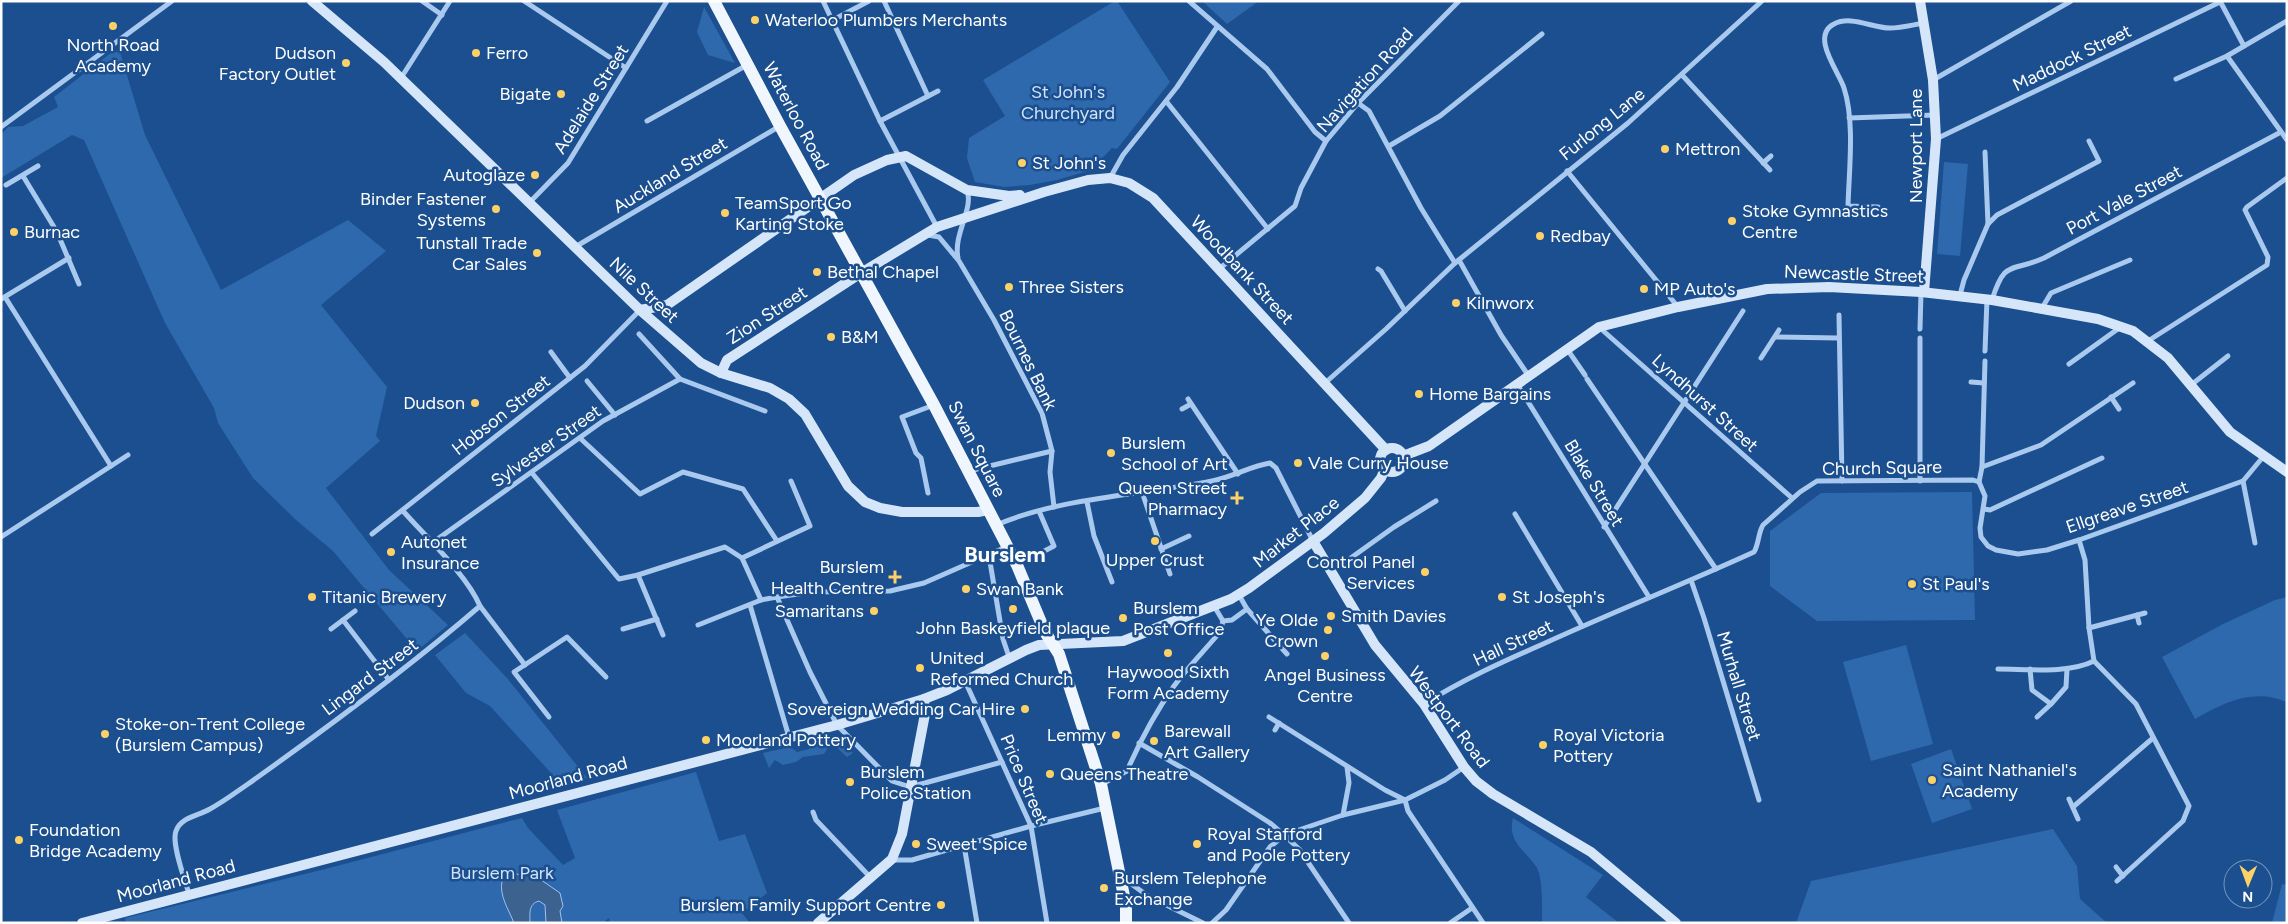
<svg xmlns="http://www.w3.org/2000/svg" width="2288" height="924" font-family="Figtree,sans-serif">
<rect width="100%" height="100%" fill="#1b4f8f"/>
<g fill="#2e69ad">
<polygon points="1115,1 1117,1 1170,82 1117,149 1112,148 1091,170 1057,180 1030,185 1004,187 975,182 967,158 969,138 1005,116 983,80"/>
<polygon points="1202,1 1259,1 1227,24"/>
<polygon points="704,7 735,63 708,55 697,32"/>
<polygon points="112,52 120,52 145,135 221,290 348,220 386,251 321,305 387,387 376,436 380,441 326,488 389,570 448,625 417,651 333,551 296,520 253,478 218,423 214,408 165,323 84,140 72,135 1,178 1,135 8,127 23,126 58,107 54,97"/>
<polygon points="1944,162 1968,164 1960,256 1937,254"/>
<polygon points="1972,492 1975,620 1817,621 1770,586 1770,531 1821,493"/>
<path d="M2287,597V702C2253,688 2225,702 2195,719L2162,657L2223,624L2275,600Z"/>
<polygon points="465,633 507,678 587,778 561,784 490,706 466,693 435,655"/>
<polygon points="1906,645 1933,744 1871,761 1843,662"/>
<polygon points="834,735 853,753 847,757 835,746 829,746 824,754 803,757 796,762 783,765 775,760 769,768 763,753 790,747 797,752 809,749 813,741"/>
<polygon points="1951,749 1972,809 1932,823 1911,764"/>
<polygon points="696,772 719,841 745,834 767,893 742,913 750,923 610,923 609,918 605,921 605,923 126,923 125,918 325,869 522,818 528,828 563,865 575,858 557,810"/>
<path d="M1513,818L1603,875L1586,897L1619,923H1542C1542,910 1543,879 1537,868C1525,849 1507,843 1513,818Z"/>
<polygon points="2053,829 2077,866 2080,899 2107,923 1796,923 1811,881"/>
<polygon points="2282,884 2287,885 2287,923 2272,923"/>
</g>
<path fill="#3c6290" stroke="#9cc4f0" d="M512,874L534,875L560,893L563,906L560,911L562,923H546L545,905L539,901C528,904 530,914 530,923H514C509,910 499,896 502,881Z"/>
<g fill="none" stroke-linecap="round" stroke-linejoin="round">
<g stroke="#a9c9ee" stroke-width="5">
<polyline points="422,1 442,15"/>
<polyline points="524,1 626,68"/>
<polyline points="823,1 880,121 937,227"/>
<polyline points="884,1 928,96"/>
<polyline points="1189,1 1267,69 1315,132 1326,141"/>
<polyline points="2220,1 2244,46"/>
<polyline points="833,20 869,1"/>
<polyline points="2227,56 2287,140"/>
<polyline points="1682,75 1770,170"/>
<polyline points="401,78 450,1"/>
<polyline points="2176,79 2227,56 2287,21"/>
<polyline points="1933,80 2071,1"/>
<polyline points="1166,101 1268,229"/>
<polyline points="1358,103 1369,111 1421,208 1455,263"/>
<polyline points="1849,118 1935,115"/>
<polyline points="647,121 747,65"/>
<polyline points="880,121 938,91"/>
<polyline points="1,127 172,1"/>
<polyline points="1936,139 2220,2"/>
<polyline points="1389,146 1440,116 1542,34"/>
<polyline points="1763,163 1771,156"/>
<polyline points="1567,171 1678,307"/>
<polyline points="23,176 57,232 79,284"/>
<polyline points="1110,178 1123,155 1177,87 1217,27"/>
<polyline points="6,185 38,166"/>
<polyline points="529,203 568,163 667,1"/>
<path d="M1878,207L1848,206C1849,170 1855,122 1844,88C1839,72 1810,36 1834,24C1851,15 1872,28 1890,28C1901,28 1912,25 1924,23"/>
<polyline points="1988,224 1997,215 2099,161 2089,141"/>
<polyline points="928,235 939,237 959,261 994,320 1042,413 1052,451 1050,472 1054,507"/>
<polyline points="575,247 780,126"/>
<path d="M958,258C953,234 974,209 967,190"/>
<polyline points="1459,260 1501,335 1528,375"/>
<polyline points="1219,269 1295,206 1301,188 1326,141 1358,103 1459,1"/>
<polyline points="1378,269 1381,271 1405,311"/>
<polyline points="1960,295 1964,280 1988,224 1985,152"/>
<polyline points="5,297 111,466"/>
<polyline points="1,299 69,258"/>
<path d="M1992,300C2005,259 2010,273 2044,258L2281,132"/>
<polyline points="2042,308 2051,293 2130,260"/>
<polyline points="1839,315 1842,481"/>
<polyline points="1600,328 1792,498"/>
<polyline points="1920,329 1921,292"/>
<polyline points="639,334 680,379 765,411"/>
<polyline points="1775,337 1838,338"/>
<polyline points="1920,338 1920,481"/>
<polyline points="2148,341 2267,265 2268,257 2245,210 2247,207 2287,178"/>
<polyline points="1567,349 1585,375"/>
<polyline points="1985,351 1987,299"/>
<polyline points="551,352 570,378"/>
<polyline points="1761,358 1779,330"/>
<polyline points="2069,364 2122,326"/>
<polyline points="1587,379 1716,569"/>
<polyline points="587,381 615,415"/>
<polyline points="1971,382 1984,383"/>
<polyline points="1325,383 1386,329 1455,263 1628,123 1762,1"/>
<polyline points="1517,384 1649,597"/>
<polyline points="2191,385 2228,356"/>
<polyline points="2111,397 2119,409"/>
<polyline points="1188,399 1238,474"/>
<polyline points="1182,409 1191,404"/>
<polyline points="581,439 640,494 683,472 743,489 777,541"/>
<polyline points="1982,467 2041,445 2133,383"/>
<polyline points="969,471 1052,451"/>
<polyline points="532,473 619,579 638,575 725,547 742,558 761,600"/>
<polyline points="2243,481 2255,543"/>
<polyline points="1979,482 1982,467 1985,361"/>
<polyline points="1142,492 1170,574"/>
<polyline points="928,493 921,458 916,453 902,417 934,405"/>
<polyline points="1087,502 1094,536 1112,582"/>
<polyline points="1984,509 1990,510 2102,458"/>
<polyline points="1515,514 1582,626"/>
<path d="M996,525C1062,497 1143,495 1212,481C1232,477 1251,466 1270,463L1276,468L1313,541"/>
<polyline points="1604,527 1743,311"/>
<polyline points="372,534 585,366 640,310"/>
<polyline points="1,537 128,455"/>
<polyline points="432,543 603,421 680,379"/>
<polyline points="1161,549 1189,536"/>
<polyline points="989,556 1003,639 1009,657"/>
<polyline points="742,558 810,526 791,481"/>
<polyline points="1031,558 1054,546 1039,511"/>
<polyline points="1330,569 1341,565 1394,527 1436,501"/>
<polyline points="638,575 663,635"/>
<polyline points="1691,580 1704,618 1759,800"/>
<polyline points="1239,595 1247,609 1287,654"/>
<polyline points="777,597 810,672 837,725 892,781 910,787 1002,762"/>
<polyline points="750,605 789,737"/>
<polyline points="480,606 525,665"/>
<polyline points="2137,615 2139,623"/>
<polyline points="343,620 389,680"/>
<polyline points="1223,621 1232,620 1247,609"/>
<polyline points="698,625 761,600 777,597 812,592 890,591 924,583 1006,547"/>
<polyline points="2089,628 2145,613"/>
<polyline points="331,629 355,611"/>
<polyline points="623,629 657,619"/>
<polyline points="2094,661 2136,704 2189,806 2183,821 2117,881"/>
<path d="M1998,669C2027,669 2068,674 2094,661L2089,628L2085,560L2079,540"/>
<polyline points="2030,669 2032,690 2051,704 2066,687 2067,669"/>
<polyline points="965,681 1031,826 1047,923"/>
<path d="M1424,704C1462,680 1502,662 1543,644C1613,612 1684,584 1754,552C1759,544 1758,533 1763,525L1800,492L1817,481L1973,480L1979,482L1985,496L1980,528L1981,537L1988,546L1996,550L2018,554L2047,550L2079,540L2243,481L2263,457"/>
<polyline points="549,717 514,672 567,637 606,677"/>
<polyline points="1269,717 1385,790 1405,800"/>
<polyline points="2037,717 2051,704"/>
<polyline points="1275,730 1279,723"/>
<polyline points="1139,743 1198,777 1270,823 1284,835 1299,849 1349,923"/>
<path d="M1102,784L1127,771C1140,741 1155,713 1174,686C1188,667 1205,650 1220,632L1223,621L1214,606"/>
<polyline points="2069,799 2078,819"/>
<polyline points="1405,800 1408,811 1483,923"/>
<polyline points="2073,807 2153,738"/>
<polyline points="813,812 816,820 871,878"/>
<polyline points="1343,815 1349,783 1347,767"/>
<polyline points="964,845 977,923"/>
<polyline points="893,860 912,860 1031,826 1105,808"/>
<polyline points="2116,867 2123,876"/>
<polyline points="1122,882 1130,883 1148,896 1203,923"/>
<path d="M189,894C185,880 171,843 176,831C181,817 198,816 210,809C223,802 235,793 248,784C327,728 406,670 480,606C467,575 426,537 403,511"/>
<polyline points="1212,923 1226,910 1270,847 1284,835 1343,815 1405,800 1445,780 1464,767"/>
<polyline points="1450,923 1472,908"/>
</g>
<g stroke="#d6e6fa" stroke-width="10">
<polyline points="312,1 384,62 640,310 701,363 721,373 770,388 789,399 805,414 848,486 865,502 880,508 902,512 978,512 988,510"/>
<polyline points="1920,1 1933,80 1936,139 1924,292"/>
<polyline points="640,310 667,305 854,175 887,160 906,156 967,190 1009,196 1020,195"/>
<polyline points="721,373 727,360 861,273 937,227 1044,192 1088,180 1110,178 1129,183 1153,198 1386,450"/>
<circle cx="1392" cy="460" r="12"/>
<polyline points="1403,456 1429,446 1599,327 1678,307 1767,289 1829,287 1921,292 1992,300 2098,319 2133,331 2168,358 2230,432 2287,472"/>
<polyline points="1313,541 1375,645 1424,704 1464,767 1476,781 1493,794 1591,852 1676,923"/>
<polyline points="82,923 837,725 924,699 947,690 1026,650 1039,645 1123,641 1231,599 1249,588 1324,533 1365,498 1381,478 1385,469"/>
<polyline points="818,923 892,859 902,834 925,714 924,699"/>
</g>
<polyline stroke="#f0f6ff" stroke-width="12" points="714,1 780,126 934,405 1017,565 1045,632 1059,654 1101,784 1126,906 1126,923"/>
</g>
<g fill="#ffd166" stroke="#1b4f8f" stroke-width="2">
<circle cx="755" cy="20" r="5"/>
<circle cx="113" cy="26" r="5"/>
<circle cx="476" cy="53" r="5"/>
<circle cx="346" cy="63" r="5"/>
<circle cx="561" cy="94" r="5"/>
<circle cx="1665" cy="149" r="5"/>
<circle cx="1022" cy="163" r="5"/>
<circle cx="535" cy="175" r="5"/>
<circle cx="496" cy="209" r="5"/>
<circle cx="725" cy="213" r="5"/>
<circle cx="1732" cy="221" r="5"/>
<circle cx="14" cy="232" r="5"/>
<circle cx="1540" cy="236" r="5"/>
<circle cx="537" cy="253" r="5"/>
<circle cx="817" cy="272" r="5"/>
<circle cx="1009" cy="287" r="5"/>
<circle cx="1644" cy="289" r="5"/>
<circle cx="1456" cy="303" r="5"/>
<circle cx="831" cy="337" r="5"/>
<circle cx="1419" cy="394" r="5"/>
<circle cx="475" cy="403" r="5"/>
<circle cx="1111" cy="453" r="5"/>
<circle cx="1298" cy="463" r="5"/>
<path d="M1234.5 490.5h5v5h5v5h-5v5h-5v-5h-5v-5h5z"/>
<circle cx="1155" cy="541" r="5"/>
<circle cx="391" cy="552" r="5"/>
<circle cx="1425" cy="572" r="5"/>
<path d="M892.5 569.5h5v5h5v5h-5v5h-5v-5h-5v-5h5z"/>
<circle cx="1912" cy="584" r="5"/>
<circle cx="966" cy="589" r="5"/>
<circle cx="312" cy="597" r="5"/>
<circle cx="1502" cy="597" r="5"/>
<circle cx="1013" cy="609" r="5"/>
<circle cx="874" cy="611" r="5"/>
<circle cx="1331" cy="616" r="5"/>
<circle cx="1123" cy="618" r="5"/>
<circle cx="1328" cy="630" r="5"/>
<circle cx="1168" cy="653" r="5"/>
<circle cx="1325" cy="656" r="5"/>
<circle cx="920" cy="668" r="5"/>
<circle cx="1025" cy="709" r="5"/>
<circle cx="105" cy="734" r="5"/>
<circle cx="1116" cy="735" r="5"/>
<circle cx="706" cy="740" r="5"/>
<circle cx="1154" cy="741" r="5"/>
<circle cx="1543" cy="745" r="5"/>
<circle cx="1050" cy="774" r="5"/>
<circle cx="1932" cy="780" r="5"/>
<circle cx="850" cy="782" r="5"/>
<circle cx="19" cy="840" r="5"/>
<circle cx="916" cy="844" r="5"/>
<circle cx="1197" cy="844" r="5"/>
<circle cx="1104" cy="888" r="5"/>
<circle cx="941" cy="905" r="5"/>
</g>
<g text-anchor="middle" stroke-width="5" stroke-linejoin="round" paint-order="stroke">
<g font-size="18" fill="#fff" stroke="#1b4f8f" text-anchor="start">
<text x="765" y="26">Waterloo Plumbers Merchants</text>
<text x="113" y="51" text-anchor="middle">North Road<tspan x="113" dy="21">Academy</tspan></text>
<text x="336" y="59" text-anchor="end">Dudson<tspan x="336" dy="21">Factory Outlet</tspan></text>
<text x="486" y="59">Ferro</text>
<text x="551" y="100" text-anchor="end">Bigate</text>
<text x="1675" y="155">Mettron</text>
<text x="1032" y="169">St John's</text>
<text x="525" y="181" text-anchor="end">Autoglaze</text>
<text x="486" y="205" text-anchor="end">Binder Fastener<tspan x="486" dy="21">Systems</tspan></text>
<text x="735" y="209">TeamSport Go<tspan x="735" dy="21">Karting Stoke</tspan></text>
<text x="1742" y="217">Stoke Gymnastics<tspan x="1742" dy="21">Centre</tspan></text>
<text x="24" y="238">Burnac</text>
<text x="1550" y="242">Redbay</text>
<text x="527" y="249" text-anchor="end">Tunstall Trade<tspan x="527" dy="21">Car Sales</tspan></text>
<text x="827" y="278">Bethal Chapel</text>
<text x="1019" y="293">Three Sisters</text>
<text x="1654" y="295">MP Auto's</text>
<text x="1466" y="309">Kilnworx</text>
<text x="841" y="343">B&amp;M</text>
<text x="1429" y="400">Home Bargains</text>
<text x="465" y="409" text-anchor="end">Dudson</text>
<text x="1121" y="449">Burslem<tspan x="1121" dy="21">School of Art</tspan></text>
<text x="1308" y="469">Vale Curry House</text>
<text x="1227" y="494" text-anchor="end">Queen Street<tspan x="1227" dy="21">Pharmacy</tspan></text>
<text x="401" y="548">Autonet<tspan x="401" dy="21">Insurance</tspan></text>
<text x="1155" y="566" text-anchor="middle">Upper Crust</text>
<text x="1415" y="568" text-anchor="end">Control Panel<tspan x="1415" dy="21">Services</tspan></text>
<text x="884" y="573" text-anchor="end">Burslem<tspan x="884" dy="21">Health Centre</tspan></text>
<text x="1922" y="590">St Paul's</text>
<text x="976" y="595">Swan Bank</text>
<text x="322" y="603">Titanic Brewery</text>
<text x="1512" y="603">St Joseph's</text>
<text x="1133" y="614">Burslem<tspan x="1133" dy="21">Post Office</tspan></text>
<text x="864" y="617" text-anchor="end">Samaritans</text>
<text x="1341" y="622">Smith Davies</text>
<text x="1318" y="626" text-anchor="end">Ye Olde<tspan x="1318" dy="21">Crown</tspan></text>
<text x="1013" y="634" text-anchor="middle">John Baskeyfield plaque</text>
<text x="930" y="664">United<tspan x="930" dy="21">Reformed Church</tspan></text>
<text x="1168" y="678" text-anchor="middle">Haywood Sixth<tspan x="1168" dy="21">Form Academy</tspan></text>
<text x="1325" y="681" text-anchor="middle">Angel Business<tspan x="1325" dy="21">Centre</tspan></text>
<text x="1015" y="715" text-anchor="end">Sovereign Wedding Car Hire</text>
<text x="115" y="730">Stoke-on-Trent College<tspan x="115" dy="21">(Burslem Campus)</tspan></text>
<text x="1164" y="737">Barewall<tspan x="1164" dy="21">Art Gallery</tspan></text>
<text x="1106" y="741" text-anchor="end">Lemmy</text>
<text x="1553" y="741">Royal Victoria<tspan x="1553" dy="21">Pottery</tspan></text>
<text x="716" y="746">Moorland Pottery</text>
<text x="1942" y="776">Saint Nathaniel's<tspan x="1942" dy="21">Academy</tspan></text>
<text x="860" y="778">Burslem<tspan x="860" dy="21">Police Station</tspan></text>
<text x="1060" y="780">Queens Theatre</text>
<text x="29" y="836">Foundation<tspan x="29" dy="21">Bridge Academy</tspan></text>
<text x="1207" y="840">Royal Stafford<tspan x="1207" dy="21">and Poole Pottery</tspan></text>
<text x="926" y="850">Sweet Spice</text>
<text x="1114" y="884">Burslem Telephone<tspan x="1114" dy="21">Exchange</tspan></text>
<text x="931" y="911" text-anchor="end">Burslem Family Support Centre</text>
</g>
<g font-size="18" fill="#fff" stroke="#1b4f8f">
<text transform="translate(2072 58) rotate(-26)" y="6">Maddock Street</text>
<text transform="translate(1365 80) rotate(-48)" y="6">Navigation Road</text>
<text transform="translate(591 99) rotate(-58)" y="6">Adelaide Street</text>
<text transform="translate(796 116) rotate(62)" y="6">Waterloo Road</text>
<text transform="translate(1602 124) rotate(-39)" y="6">Furlong Lane</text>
<text transform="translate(1916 146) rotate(-90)" y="6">Newport Lane</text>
<text transform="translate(670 175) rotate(-31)" y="6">Auckland Street</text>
<text transform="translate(2124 200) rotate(-28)" y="6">Port Vale Street</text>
<text transform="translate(1242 270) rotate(47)" y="6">Woodbank Street</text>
<text transform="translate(1854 274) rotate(2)" y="6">Newcastle Street</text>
<text transform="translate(644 290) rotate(43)" y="6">Nile Street</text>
<text transform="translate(767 315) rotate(-33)" y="6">Zion Street</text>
<text transform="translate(1028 360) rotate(64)" y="6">Bournes Bank</text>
<text transform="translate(1705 403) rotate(42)" y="6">Lyndhurst Street</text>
<text transform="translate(501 415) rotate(-38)" y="6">Hobson Street</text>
<text transform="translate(546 446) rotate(-35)" y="6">Sylvester Street</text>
<text transform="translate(977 449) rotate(63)" y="6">Swan Square</text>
<text transform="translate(1882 468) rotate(-1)" y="6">Church Square</text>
<text transform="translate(1594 483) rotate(59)" y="6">Blake Street</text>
<text transform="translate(2127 507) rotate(-19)" y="6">Ellgreave Street</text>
<text transform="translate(1296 532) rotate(-38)" y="6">Market Place</text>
<text transform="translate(1513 643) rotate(-25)" y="6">Hall Street</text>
<text transform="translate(370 677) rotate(-37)" y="6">Lingard Street</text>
<text transform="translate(1739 686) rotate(73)" y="6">Murhall Street</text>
<text transform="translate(1449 717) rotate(53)" y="6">Westport Road</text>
<text transform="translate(568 778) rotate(-15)" y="6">Moorland Road</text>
<text transform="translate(1024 779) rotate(67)" y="6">Price Street</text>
<text transform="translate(176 881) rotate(-15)" y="6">Moorland Road</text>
</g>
<g font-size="18" fill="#cfe3fa" stroke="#1b4f8f">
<text x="1068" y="98">St John's<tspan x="1068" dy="21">Churchyard</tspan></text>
<text x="502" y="879">Burslem Park</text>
</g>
<g font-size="22" font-weight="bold" fill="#fff" stroke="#1b4f8f">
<text x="1005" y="562">Burslem</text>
</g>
</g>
<rect width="2288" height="924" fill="none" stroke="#ffffff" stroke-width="5"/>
<g transform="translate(2248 884) rotate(181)"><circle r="24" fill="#1b4f8f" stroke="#7695bc"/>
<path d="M0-4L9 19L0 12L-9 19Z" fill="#ffd166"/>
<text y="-8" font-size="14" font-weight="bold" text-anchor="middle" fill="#ffffff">N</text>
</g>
</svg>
